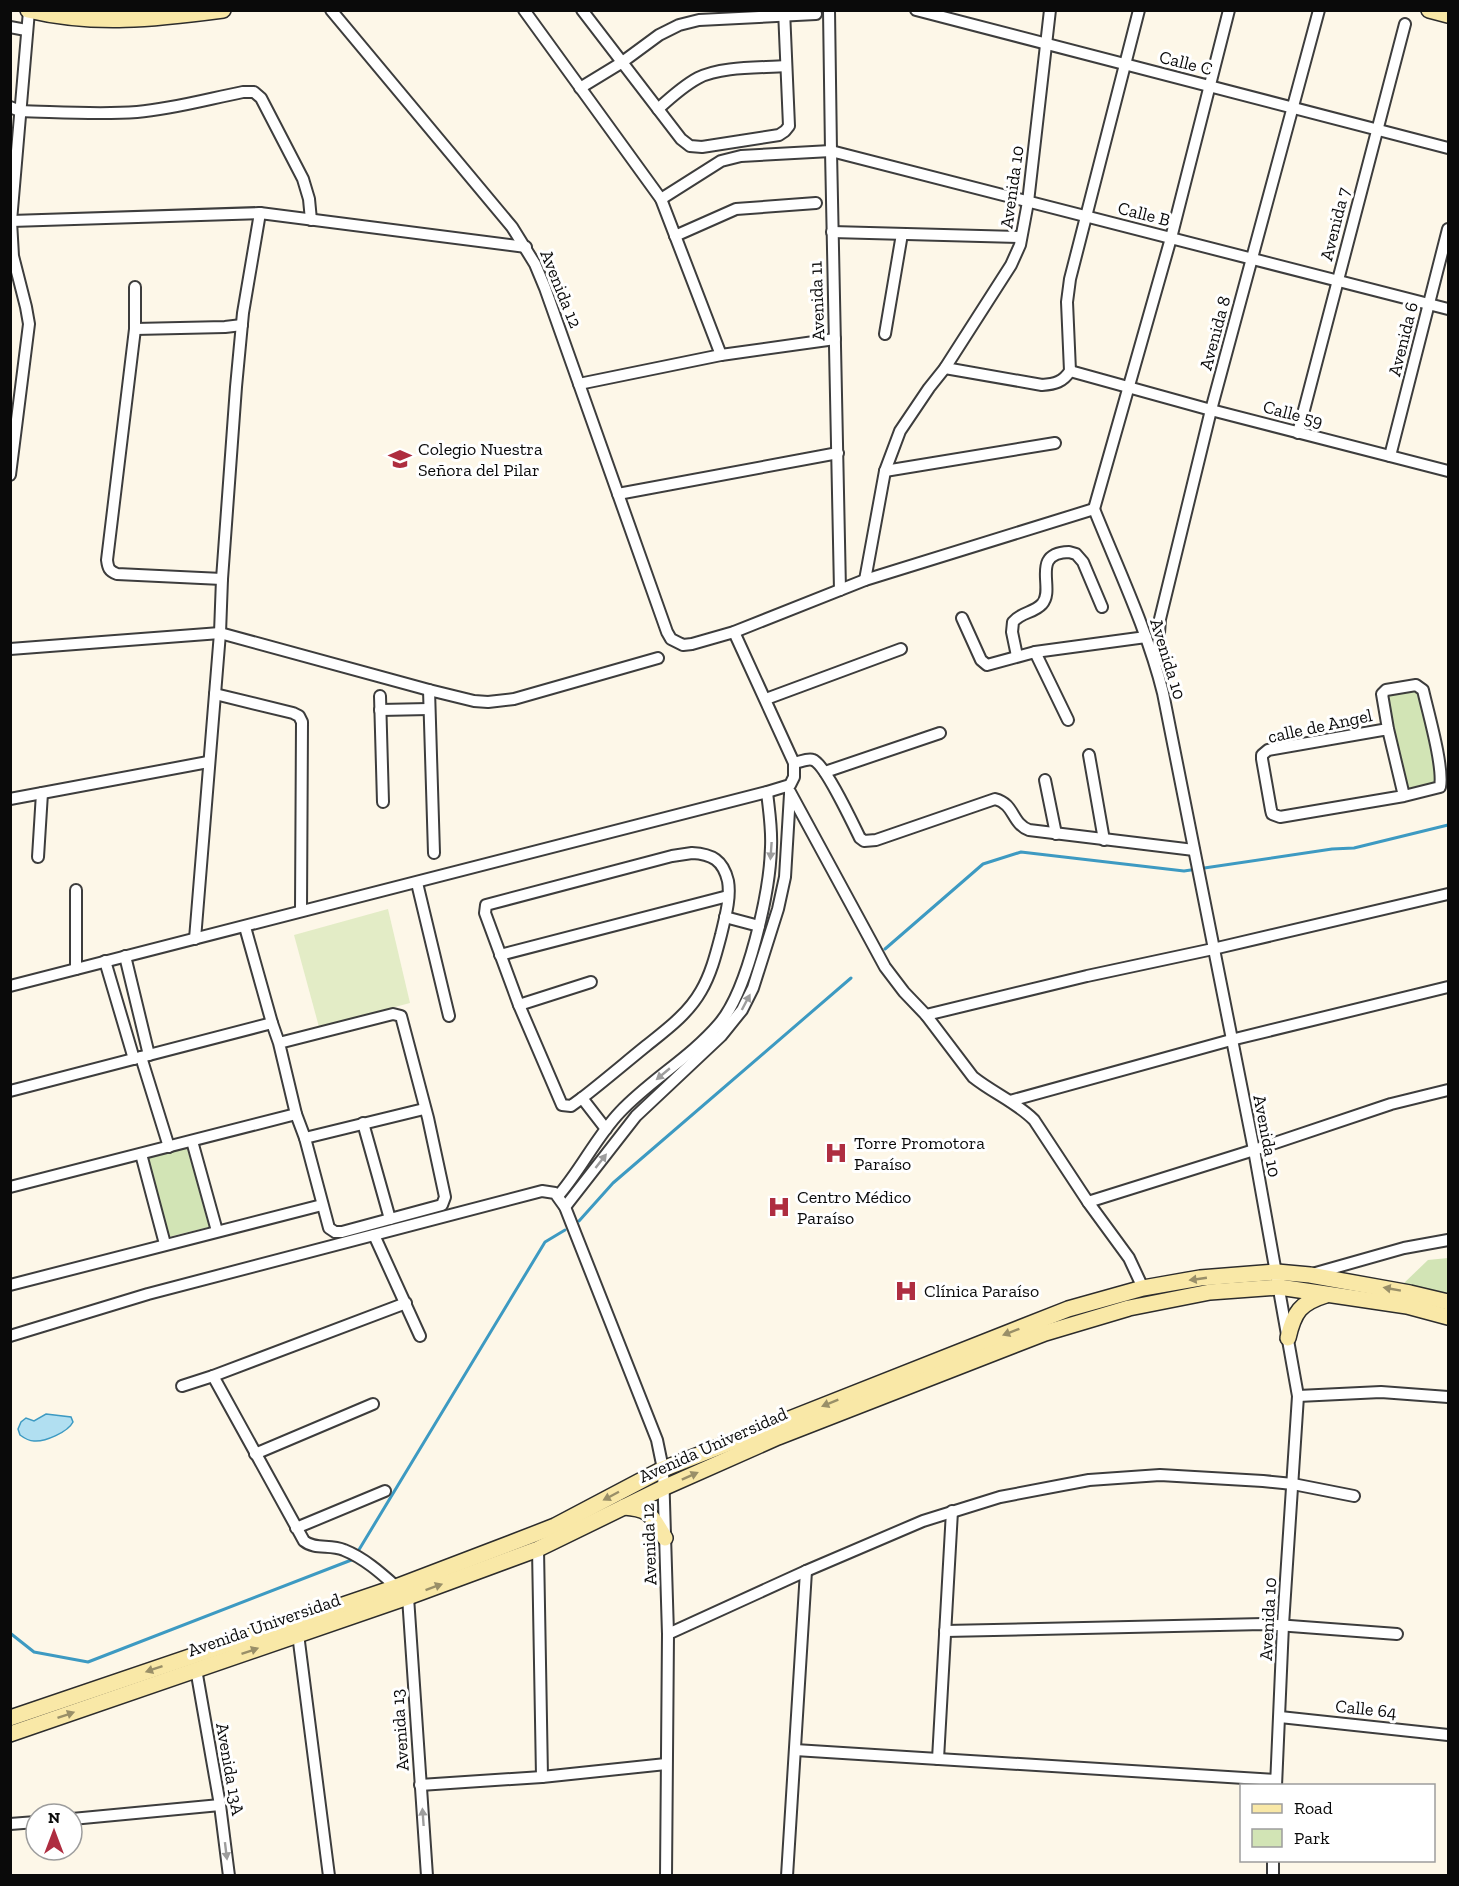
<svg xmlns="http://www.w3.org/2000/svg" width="1459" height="1886" font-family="'Zilla Slab',serif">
<rect width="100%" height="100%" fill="#fdf7e8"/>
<g fill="#d2e4b5">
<polygon points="1418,690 1438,786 1407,792 1386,695"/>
<polygon points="187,1147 209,1227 168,1237 147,1158"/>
<polygon points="1448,1258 1448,1296 1402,1285 1428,1260"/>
</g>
<polygon fill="#e3ecc6" points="388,909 410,1003 319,1027 294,935"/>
<path fill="#b1dff1" stroke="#3d9ac2" stroke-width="1.5" d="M46,1414L71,1417L73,1422C68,1432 45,1442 34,1441C29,1441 24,1438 20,1435L18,1429L21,1422L26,1418L34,1421Z"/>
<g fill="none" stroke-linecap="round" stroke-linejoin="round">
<g stroke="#3d9ac2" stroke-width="3">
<polyline points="885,949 983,864 1021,852 1184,871 1332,849 1354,848 1448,825"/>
<polyline points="579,1221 613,1183 851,978"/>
<polyline points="357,1553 545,1242 565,1230"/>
<polyline points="10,1633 34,1652 88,1662 354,1559"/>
</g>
<g stroke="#3d3d3d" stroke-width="14">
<g id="street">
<polyline points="331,10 512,227 535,264 545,288 667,632 671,639 683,645 692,644 734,632 865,580 1094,509"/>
<polyline points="524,10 661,199 721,355"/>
<polyline points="582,10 681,139 690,146 702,147 779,135 785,131 789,126 784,10"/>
<polyline points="829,10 831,151 840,590"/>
<polyline points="916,10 1448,148"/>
<polyline points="10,27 26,30"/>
<polyline points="580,88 621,63 659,35 679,25 699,20 816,14"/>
<path d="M10,107L20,111C59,112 98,115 137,112C173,109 208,99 243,92H254L261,98L303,179L309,199L311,220"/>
<path d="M658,109C670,98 683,86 698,78C721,66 761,68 786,66"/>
<polyline points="661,199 721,161 741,156 831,151 1448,309"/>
<polyline points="11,221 260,213 526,247"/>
<polyline points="832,232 1021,237"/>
<polyline points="675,236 736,209 816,203"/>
<path d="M135,287V329L107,560C108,568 109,571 117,574L222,579"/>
<polyline points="135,329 225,327 242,325"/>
<polyline points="885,334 902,234"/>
<path d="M945,368L1042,385C1055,384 1063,382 1070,371L1067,302L1070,279L1139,10"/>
<polyline points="1070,371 1211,410 1448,471"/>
<polyline points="579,384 721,355 835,339"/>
<polyline points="1298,433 1405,24"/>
<polyline points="1390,456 1448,229"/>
<polyline points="885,471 1055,443"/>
<polyline points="10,475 29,324 26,307 13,256 11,221 29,11"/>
<polyline points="618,494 838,453"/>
<path d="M1094,509C1118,569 1147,629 1163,693L1254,1150L1298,1396L1283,1625L1276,1786"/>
<polyline points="1094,509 1171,238 1229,10"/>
<polyline points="865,580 885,471 900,431 929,388 945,368 1011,265 1020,245 1028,202 1050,10"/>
<polyline points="962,618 981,660 987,665 1035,652 1146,637"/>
<polyline points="10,649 220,633 429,690 474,701 488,702 514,699 658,658"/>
<polyline points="1035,652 1068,720"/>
<path d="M1017,656L1012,632L1013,622C1021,612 1034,613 1042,604C1056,589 1029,553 1069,552L1076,554L1083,562L1102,607"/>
<polyline points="1157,662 1160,619 1211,410 1319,10"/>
<polyline points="429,690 434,853"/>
<polyline points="215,694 293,713 299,716 302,722 301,911"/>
<polyline points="380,696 383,802"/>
<polyline points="766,699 901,649"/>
<polyline points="380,710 429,709"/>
<path d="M1388,729L1268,750L1262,755V759L1271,810L1272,814L1280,817L1404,796L1440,787C1444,767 1428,712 1423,690L1416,685L1386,690L1382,694L1388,729L1404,796"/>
<polyline points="1089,755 1104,840"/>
<path d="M794,763C800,762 808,758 813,760C825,764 853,824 860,838L864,841L876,840L995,799C1015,804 1011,823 1029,830L1194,850"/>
<polyline points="825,772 940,733"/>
<polyline points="1045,780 1056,834"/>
<path d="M790,792L885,967L904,992L926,1015L973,1077C993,1093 1016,1102 1034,1120L1088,1202L1129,1258L1143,1288"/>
<polyline points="10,799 208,762"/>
<path d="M692,853C712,854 723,860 728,881C731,898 725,918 721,935C716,954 711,974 701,991C688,1014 666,1030 646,1046C625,1063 604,1081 582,1098L571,1106L562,1105L519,1005L485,913L486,905L672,856Z"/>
<polyline points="38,857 42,793"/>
<polyline points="417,883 449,1016"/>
<polyline points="725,917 759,926"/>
<polyline points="245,927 272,1023"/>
<polyline points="195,939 220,633 222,579 236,387 243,313 260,213"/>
<polyline points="500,955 728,896"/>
<polyline points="125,956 149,1055"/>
<polyline points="105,961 134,1059"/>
<polyline points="76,969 76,890"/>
<polyline points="10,986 767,792 790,785 794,777 794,763 734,632"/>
<polyline points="519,1005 591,982"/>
<polyline points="926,1015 1087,976 1213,949 1448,894"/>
<polyline points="141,1057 169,1147"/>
<polyline points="10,1091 272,1023 279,1043 296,1114 305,1138 329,1228 335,1232 342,1232 442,1205 445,1197 428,1118 401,1016 393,1014 279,1043"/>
<polyline points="582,1098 606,1129"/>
<polyline points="1010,1101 1231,1040 1448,987"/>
<polyline points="363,1123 390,1219"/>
<polyline points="305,1138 424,1109"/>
<polyline points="192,1141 217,1231"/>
<polyline points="141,1154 165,1244"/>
<polyline points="10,1187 296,1114"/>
<path d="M558,1196C581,1170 596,1137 620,1112C650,1080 690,1058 719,1024C748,991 770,891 771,847C772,828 769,811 767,792"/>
<polyline points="1088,1202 1254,1150 1391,1104 1448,1090"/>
<polyline points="565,1207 636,1116 721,1036 742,1010 753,988 778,909 785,877 790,794"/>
<polyline points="374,1235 420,1336"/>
<polyline points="1312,1274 1404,1248 1448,1240"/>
<polyline points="10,1285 322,1205"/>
<path d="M406,1303L213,1376L304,1541C315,1550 330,1544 344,1550C369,1560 388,1580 408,1597L427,1876"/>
<polyline points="10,1336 148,1294 542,1191 555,1193 565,1207 657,1440 663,1469 668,1634 666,1876"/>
<polyline points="182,1386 213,1376"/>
<polyline points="1298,1396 1381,1392 1448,1397"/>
<polyline points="255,1454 373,1404"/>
<polyline points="296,1528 385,1491"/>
<polyline points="538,1549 542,1777"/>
<polyline points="945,1631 1264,1624 1397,1634"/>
<polyline points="298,1634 329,1876"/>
<polyline points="668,1634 806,1571 923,1521 1000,1497 1089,1480 1160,1475 1263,1481 1293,1484 1354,1496"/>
<polyline points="196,1669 220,1805 229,1876"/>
<polyline points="1280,1717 1448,1735"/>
<polyline points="795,1750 1276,1780"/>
<polyline points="938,1759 952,1511"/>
<polyline points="420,1785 542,1777 666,1764"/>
<polyline points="72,1819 220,1805"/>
<polyline points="10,1824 36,1822"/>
<polyline points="787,1876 806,1571"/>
<polyline points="1273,1876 1273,1860"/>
</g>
</g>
<g stroke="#2c2c2c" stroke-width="18">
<g id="secondary">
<path d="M28,10C95,26 155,19 223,10"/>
<polyline points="1429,10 1448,15"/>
<path d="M1288,1338C1294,1312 1300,1303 1326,1295"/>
<path d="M624,1507C652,1509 651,1516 665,1538"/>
<polyline points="10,1718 396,1587 519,1540 555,1526 663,1469 1068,1309 1143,1288 1200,1278 1277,1272 1310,1275 1410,1293 1448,1302"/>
<polyline points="10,1734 408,1597 538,1549 663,1488 778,1437 1045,1333 1129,1308 1210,1292 1279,1287 1407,1306 1448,1317"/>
</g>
</g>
<use href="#street" stroke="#fff" stroke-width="10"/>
<use href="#secondary" stroke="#f9e8a7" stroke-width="15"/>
</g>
<defs><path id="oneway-solid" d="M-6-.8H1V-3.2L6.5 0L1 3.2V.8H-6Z" transform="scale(1.5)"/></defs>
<g fill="#9d9d9d">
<use href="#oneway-solid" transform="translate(771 851) rotate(94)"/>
<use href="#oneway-solid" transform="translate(746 1002) rotate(-62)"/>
<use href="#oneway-solid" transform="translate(663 1074) rotate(140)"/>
<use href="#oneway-solid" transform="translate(601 1161) rotate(-52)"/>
<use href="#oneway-solid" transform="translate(423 1817) rotate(-94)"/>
<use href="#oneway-solid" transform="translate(226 1851) rotate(83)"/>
</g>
<g fill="#998f68">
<use href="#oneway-solid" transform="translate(1198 1279) rotate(172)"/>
<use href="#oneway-solid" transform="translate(1392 1289) rotate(-170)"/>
<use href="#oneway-solid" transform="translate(1011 1332) rotate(159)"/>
<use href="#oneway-solid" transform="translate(830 1403) rotate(158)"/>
<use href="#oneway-solid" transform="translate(690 1476) rotate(-24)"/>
<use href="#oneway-solid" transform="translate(611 1496) rotate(152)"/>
<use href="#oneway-solid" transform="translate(434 1587) rotate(-20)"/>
<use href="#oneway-solid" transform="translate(250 1651) rotate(-19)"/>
<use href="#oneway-solid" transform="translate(154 1669) rotate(161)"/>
<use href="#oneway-solid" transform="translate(66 1715) rotate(-19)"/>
</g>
<defs>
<g id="school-bare" transform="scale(1.8)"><path d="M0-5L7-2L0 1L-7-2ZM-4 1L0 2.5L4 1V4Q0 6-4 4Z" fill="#ae2d40" stroke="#fff" stroke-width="2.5" paint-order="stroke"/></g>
<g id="hospital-bare" transform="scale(1.8)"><path d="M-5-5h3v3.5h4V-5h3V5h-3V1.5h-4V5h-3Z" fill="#ae2d40" stroke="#fff" stroke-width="2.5" paint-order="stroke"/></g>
</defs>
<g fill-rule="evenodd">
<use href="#school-bare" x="400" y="459"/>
<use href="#hospital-bare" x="836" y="1153"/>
<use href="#hospital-bare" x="779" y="1207"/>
<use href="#hospital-bare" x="906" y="1291"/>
</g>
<g text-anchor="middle" stroke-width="6" stroke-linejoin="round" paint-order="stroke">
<g font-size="18" fill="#0a0a0a" stroke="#fff">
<text transform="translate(1186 63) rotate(14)" y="6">Calle C</text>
<text transform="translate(1012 187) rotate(-82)" y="6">Avenida 10</text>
<text transform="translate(1144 214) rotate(14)" y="6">Calle B</text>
<text transform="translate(1335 224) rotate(-76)" y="6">Avenida 7</text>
<text transform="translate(561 289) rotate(68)" y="6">Avenida 12</text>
<text transform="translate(817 301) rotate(-92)" y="6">Avenida 11</text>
<text transform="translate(1215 333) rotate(-75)" y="6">Avenida 8</text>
<text transform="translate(1403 339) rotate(-76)" y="6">Avenida 6</text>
<text transform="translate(1293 414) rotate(15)" y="6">Calle 59</text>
<text transform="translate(1168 659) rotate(73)" y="6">Avenida 10</text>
<text transform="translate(1320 726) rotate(-12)" y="6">calle de Angel</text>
<text transform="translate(1267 1136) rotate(79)" y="6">Avenida 10</text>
<text transform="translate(713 1445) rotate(-24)" y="6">Avenida Universidad</text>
<text transform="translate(649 1544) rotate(-92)" y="6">Avenida 12</text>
<text transform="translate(1268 1619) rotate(-87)" y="6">Avenida 10</text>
<text transform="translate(264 1625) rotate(-19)" y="6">Avenida Universidad</text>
<text transform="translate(1366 1709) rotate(6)" y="6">Calle 64</text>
<text transform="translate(400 1730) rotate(-94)" y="6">Avenida 13</text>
<text transform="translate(230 1769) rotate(80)" y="6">Avenida 13A</text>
</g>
<g font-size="18" fill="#0a0a0a" stroke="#fff" text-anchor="start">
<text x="418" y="455">Colegio Nuestra<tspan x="418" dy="21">Señora del Pilar</tspan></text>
<text x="854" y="1149">Torre Promotora<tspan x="854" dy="21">Paraíso</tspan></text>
<text x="797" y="1203">Centro Médico<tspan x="797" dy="21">Paraíso</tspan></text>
<text x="924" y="1297">Clínica Paraíso</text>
</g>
</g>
<rect width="1459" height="1886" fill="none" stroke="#0a0a0a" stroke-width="24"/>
<rect x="1240" y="1784" width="195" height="78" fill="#ffffff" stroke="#9d9d9d" stroke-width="1.5"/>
<rect x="1252" y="1804" width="30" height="9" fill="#f9e8a7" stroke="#9d9d9d" stroke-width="1.5"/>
<text x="1294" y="1814" font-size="18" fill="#0a0a0a">Road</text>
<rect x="1252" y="1829" width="30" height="18" fill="#d2e4b5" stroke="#9d9d9d" stroke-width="1.5"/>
<text x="1294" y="1844" font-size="18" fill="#0a0a0a">Park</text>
<g transform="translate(54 1832)"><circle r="28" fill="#ffffff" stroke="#9d9d9d" stroke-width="1.5"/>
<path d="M0-4.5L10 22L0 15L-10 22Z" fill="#ae2d40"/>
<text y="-9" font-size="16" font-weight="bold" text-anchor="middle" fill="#0a0a0a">N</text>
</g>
</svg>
